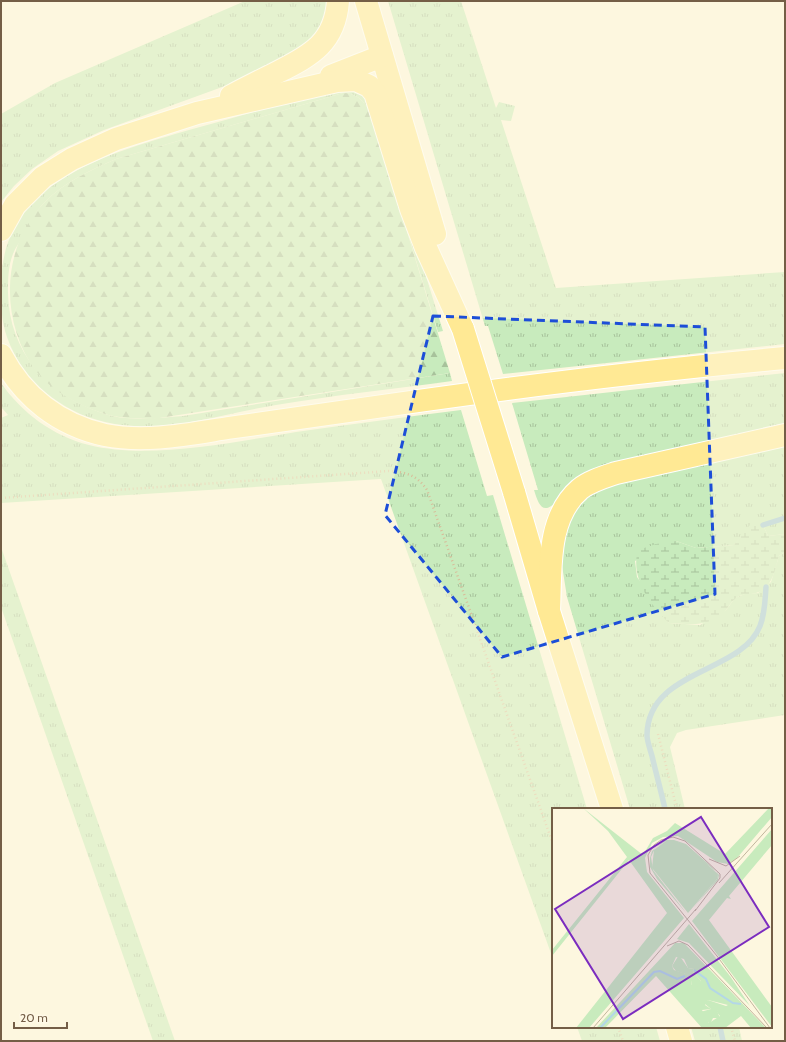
<svg xmlns="http://www.w3.org/2000/svg" width="786" height="1042" font-family="Cabin,sans-serif">
<defs>
<pattern id="grass-tufts" width="24" height="20" patternUnits="userSpaceOnUse"><rect width="24" height="20" fill="#c8ebbd"/><path d="M3 7l-1-3M5 7V3M7 7l1-3M15 17l-1-3M17 17v-4M19 17l1-3" fill="none" stroke="#a7c29b"/></pattern>
<pattern id="forest-firs" width="22" height="20" patternUnits="userSpaceOnUse"><rect width="22" height="20" fill="#c8ebbd"/><path d="M5 1l3.5 6h-7zM16 11l3.5 6h-7z" fill="#a7c29b"/></pattern>
<pattern id="wetland-marsh" width="20" height="14" patternUnits="userSpaceOnUse"><rect width="20" height="14" fill="#c8ebbd"/><path d="M1 5h8M5 5V1M11 12h8M15 12V8" fill="none" stroke="#a7c29b"/></pattern>
</defs>
<rect width="100%" height="100%" fill="#fdf7df"/>
<g fill="url(#grass-tufts)">
<polygon points="245,1 331,1 329,12 312,42 236,82 104,130 58,151 32,169 14,186 1,202 1,114 55,83"/>
<polygon points="388,1 461,1 496,108 499,102 515,106 511,121 501,120 556,288 785,272 785,344 503,374 488,326 485,326"/>
<path d="M355,90L368,99L407,215L443,331L438,332L371,113C364,101 357,93 343,93L116,159C91,170 64,182 44,203C35,212 29,224 23,236C20,242 15,248 13,254C8,266 8,281 8,293C9,352 48,395 102,413C127,422 157,418 183,416L450,373L452,381C394,389 335,395 276,405C220,414 163,435 105,422C61,412 22,380 7,337C1,320 1,304 1,286C1,181 107,154 189,130C230,119 270,107 311,96L336,91Z"/>
<path d="M785,373V426L558,500C543,516 539,506 534,490H538L512,403Z"/>
<path d="M1,383C22,413 53,436 89,445C149,460 234,442 296,432C351,424 406,417 461,410L487,496L493,495L587,809H553V959L381,479L1,503V418L8,415L1,407Z"/>
<polygon points="785,442 785,534 768,536 763,525 743,535 734,545 696,548 676,541 635,561 637,577 669,623 700,625 726,610 735,598 745,594 758,593 771,582 779,556 785,552 785,715 686,730 677,733 670,747 685,809 630,809 567,597 560,553 563,525 594,487"/>
<polygon points="1,547 175,1041 153,1041 1,607"/>
<polygon points="577,1027 656,1027 660,1041 582,1041"/>
<polygon points="691,1027 739,1027 742,1041 695,1041"/>
</g>
<path fill="url(#forest-firs)" d="M343,93C357,93 364,101 371,113L450,373L153,419C137,418 118,419 102,413C78,405 52,391 36,371C0,323 0,248 44,203C64,182 91,170 116,159Z"/>
<path fill="url(#wetland-marsh)" d="M754,520L763,525L768,536L785,534V552L779,556C775,569 772,590 756,593C749,595 743,593 736,598C732,601 729,606 726,610C708,628 693,624 669,623C650,604 630,578 638,550L656,544L676,541L696,548L734,545Z"/>
<g fill="none" stroke-linecap="round" stroke-linejoin="round">
<g stroke="#99c4d9" stroke-width="5.5">
<polyline points="763,525 785,518"/>
<path d="M665,809C661,791 656,773 652,756C650,749 647,741 647,735C648,669 741,674 760,626C765,614 765,600 766,587"/>
<polyline points="720,1027 723,1041"/>
</g>
<g stroke="#fff" stroke-width="24">
<g id="major">
<polyline points="366,1 435,234"/>
<polyline points="331,76 382,56"/>
<path d="M231,96C246,88 262,80 278,72C312,55 335,42 338,1"/>
<polyline points="1,230 15,205 43,177 72,159 116,139 197,113 337,81 356,80 369,86 375,93 411,209 426,248 463,329"/>
<path d="M1,355C23,397 59,425 105,435C146,443 189,434 228,428C271,422 313,416 355,410C498,389 641,371 785,358"/>
<polyline points="514,492 549,611 612,809"/>
<path d="M549,611C551,571 546,518 580,489C590,481 604,477 616,473L785,435"/>
<polyline points="677,1027 681,1041"/>
</g>
</g>
<g stroke="#d8bc99" stroke-width="2.5" stroke-dasharray="1 3" stroke-linecap="butt">
<path d="M1,498L389,471C406,472 417,475 427,490L553,844"/>
<polyline points="658,734 677,809"/>
<polyline points="618,1027 623,1041"/>
<polyline points="731,1027 735,1041"/>
</g>
<use href="#major" stroke="#ffe994" stroke-width="22"/>
<g stroke="#fff" stroke-width="24" stroke-linecap="butt">
<polyline id="major-bridge" points="463,329 514,492"/>
</g>
<use href="#major-bridge" stroke="#ffe994" stroke-width="22"/>
</g>
<path d="M0 0H786V1042H0ZM433,316L705,327L715,594L502,657L385,515Z" fill="#fdf7df" fill-opacity=".55" fill-rule="evenodd"/>
<path fill="none" stroke="#1d4ed8" stroke-width="3" stroke-dasharray="8 5" stroke-linejoin="round" d="M433,316L705,327L715,594L502,657L385,515Z"/>
<g transform="translate(552 808)">
<rect width="220" height="220" fill="#fdf7df"/>
<path d="M31,0L91,47L101,30L115,23L123,15L173,46L217,0H220V9L185,50L176,56L165,54L126,28L111,29L100,35L93,50L95,64L132,110L37,220H24L115,105L77,52L0,148V142L75,49L56,23ZM220,21V37L177,88L179,91L175,90L157,112L220,199V219L140,113ZM113,32H122L134,36L162,61L167,67L166,72L141,100L165,71L166,65L126,34L114,33L103,40L99,49L101,62L135,106L105,71L98,59V50L100,43ZM137,116L178,168L198,198L137,135L125,131ZM123,135H132L214,220H199L189,208L173,220H150L104,168L53,220H44ZM124,149L132,151L136,160L142,161L141,164L149,173L139,177L141,168L122,162L120,158ZM156,192L176,197L164,203L168,208L157,215L150,202L159,201L153,197Z" fill="#c8ebbd" fill-rule="evenodd"/>
<path d="M114,33H124L133,37L166,66L165,71L136,105L100,60L102,42Z" fill="#c8ebbd"/>
<path d="M127,147L136,160L142,161L141,164L149,173L143,182L139,180L140,168L124,163L120,158ZM156,192L177,199L165,203L168,210H161L158,216L148,204L159,201L152,195Z" fill="#c8ebbd"/>
<path fill="none" stroke="#b3d7e7" stroke-width="2" d="M142,162L154,171L158,180L181,195L189,196M48,220L102,164L108,163L125,171L133,168"/>
<path fill="none" stroke="#c2b59d" stroke-width="1" d="M157,51L174,58L188,48M167,75L220,16M143,103L168,70V66L133,33L121,29L109,32L102,37L96,47L98,65L165,148L218,220M115,138L127,133L136,137L215,220M41,220L144,101"/>
<path fill="#7b2cbf" fill-opacity="0.15" stroke="#7b2cbf" stroke-width="2" d="M149,9L217,119L71,211L3,101Z"/>
<rect width="220" height="220" fill="none" stroke="#745e46" stroke-width="2"/>
</g>
<rect width="786" height="1042" fill="none" stroke="#745e46" stroke-width="4"/>
<path d="M14 1022v6h53v-6" fill="none" stroke="#745e46" stroke-width="2"/>
<text x="20" y="1022" font-size="12" fill="#745e46" stroke="#fff9e6" stroke-width="3" paint-order="stroke">20 m</text>
</svg>
